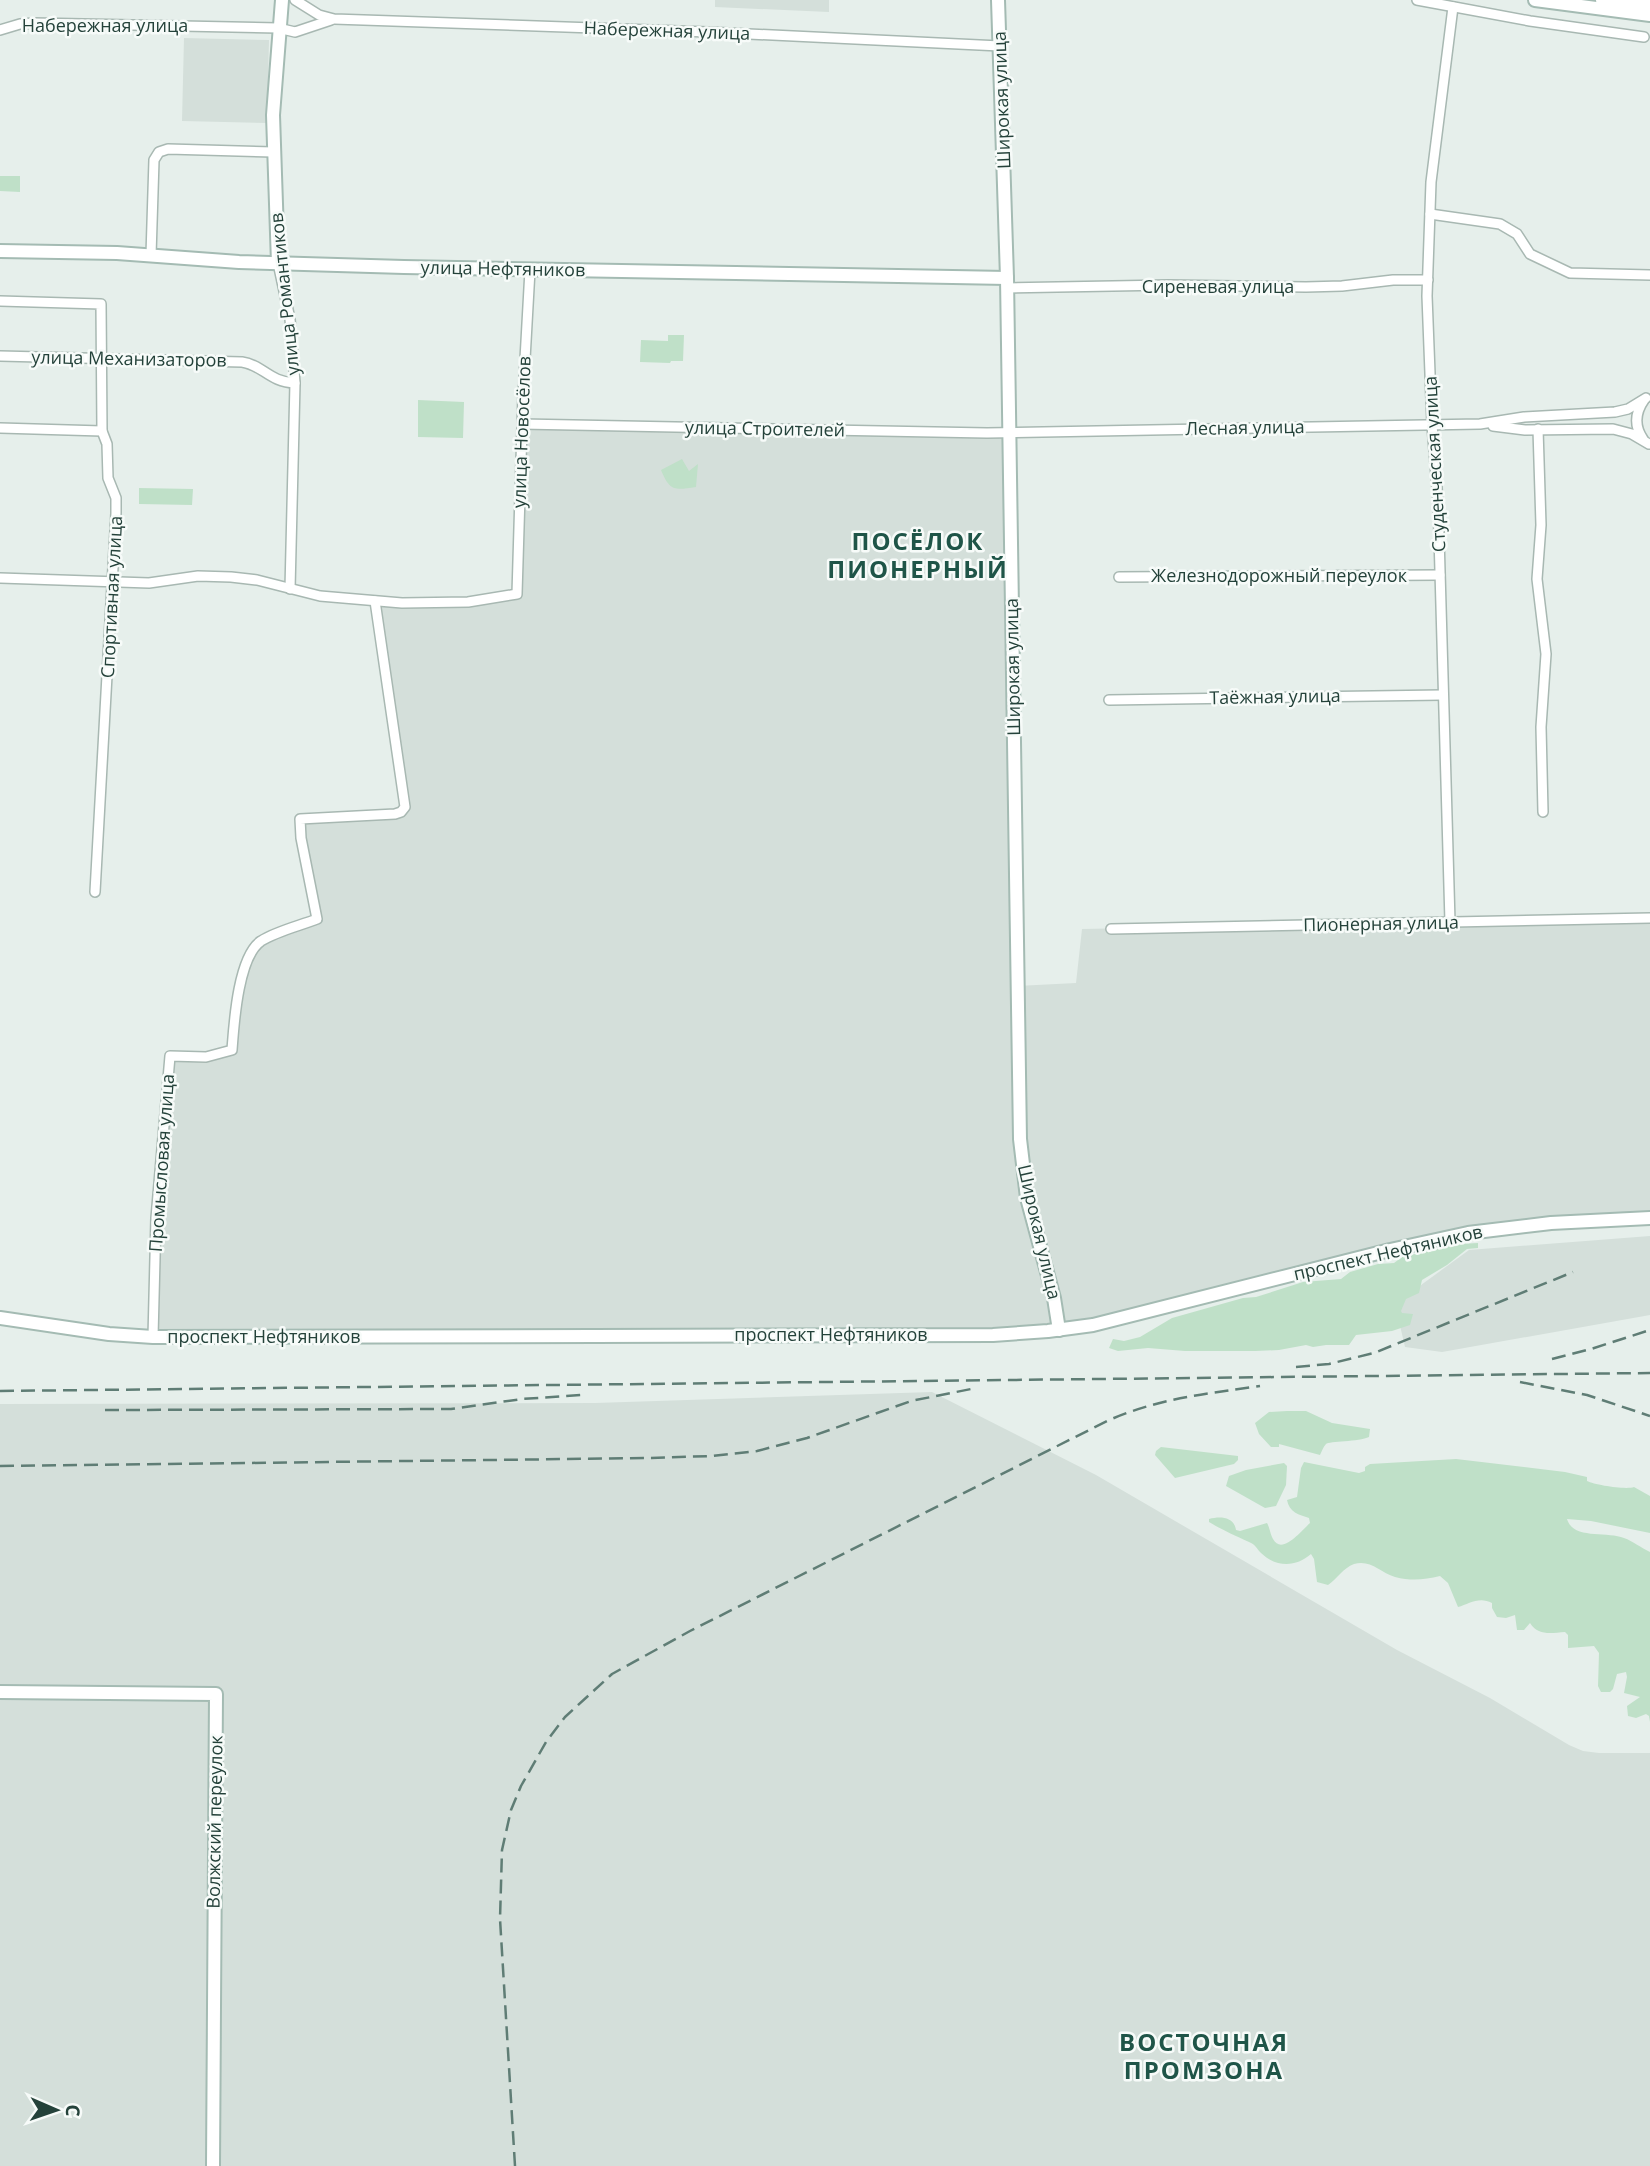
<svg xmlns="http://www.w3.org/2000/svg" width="1650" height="2166" font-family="'Open Sans',sans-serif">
<rect width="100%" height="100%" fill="#e6efeb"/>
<g fill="#d4dfda">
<polygon points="715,0 829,0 829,12 715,7"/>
<polygon points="184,38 269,40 267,123 182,121"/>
<polygon points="522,424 1009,433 1017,986 1076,983 1082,929 1650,918 1650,1218 1498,1229 1059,1330 153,1337 170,1056 198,1058 232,1050 245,968 259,943 317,919 300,819 395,814 405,807 375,601 402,603 517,594"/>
<polygon points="1650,1236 1650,1315 1442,1352 1405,1347 1395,1304 1469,1250"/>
<polygon points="932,1392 1096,1475 1397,1650 1490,1698 1569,1745 1583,1751 1599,1753 1650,1753 1650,2166 0,2166 0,1404 595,1403"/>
</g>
<g fill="#bfe0c8">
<polygon points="0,176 20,176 20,192 0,191"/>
<polygon points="668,335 684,335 683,361 671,361 670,363 640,362 641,340 668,341"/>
<polygon points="418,400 464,402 463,438 418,437"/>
<path d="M682,459L689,471L698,464L696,487C675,490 670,492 661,470Z"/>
<polygon points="139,488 193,489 192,505 139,504"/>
<polygon points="1478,1243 1478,1248 1467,1249 1447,1265 1422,1280 1419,1293 1406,1299 1401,1311 1402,1313 1413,1314 1410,1325 1392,1331 1356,1335 1349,1345 1326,1345 1313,1347 1306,1345 1279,1350 1255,1351 1185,1351 1148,1348 1118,1351 1109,1348 1113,1339 1124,1341 1140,1337 1172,1318 1243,1298 1256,1297 1303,1282 1341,1279 1350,1272 1378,1264 1394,1263 1402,1257 1459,1244"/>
<path d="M1287,1411H1306L1332,1423L1370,1429L1369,1437C1359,1442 1329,1441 1326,1444C1323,1447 1322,1451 1320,1455L1279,1444V1447H1271L1259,1434L1255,1423L1269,1412Z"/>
<polygon points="1161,1447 1238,1456 1238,1460 1234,1464 1175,1478 1155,1455 1156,1451"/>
<path d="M1456,1459L1565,1472L1587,1477V1481C1595,1485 1626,1490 1634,1487L1650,1496V1533L1591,1521L1567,1519C1573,1540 1607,1531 1624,1538C1633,1541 1641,1548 1650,1552V1722L1649,1716L1646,1714L1636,1718L1628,1716L1627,1706L1640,1697L1624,1693L1627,1677L1626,1672L1617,1674L1613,1689L1610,1692H1601L1598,1686L1599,1653L1594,1646L1568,1648V1635L1565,1632C1551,1633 1538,1636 1530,1623L1524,1630H1517L1515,1615L1506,1618L1497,1617L1492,1608V1603C1479,1596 1469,1604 1458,1607L1448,1583L1440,1576C1424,1580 1411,1581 1395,1577C1380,1572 1370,1559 1354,1564C1343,1568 1337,1579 1328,1585L1317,1582L1314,1559L1311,1554C1296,1567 1277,1568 1261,1553C1257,1549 1255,1544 1249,1542C1234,1535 1224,1531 1209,1522V1519C1221,1516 1234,1517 1236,1530L1240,1531L1267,1523C1270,1528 1270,1534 1273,1539C1282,1556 1302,1530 1310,1523L1309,1518C1299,1515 1289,1512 1287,1500L1297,1497L1301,1468L1304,1462L1359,1473L1365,1471V1467L1370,1464Z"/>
<polygon points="1284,1463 1287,1466 1286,1485 1276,1506 1265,1508 1226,1486 1229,1476 1246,1470"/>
</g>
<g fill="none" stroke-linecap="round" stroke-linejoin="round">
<g stroke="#a8b8b2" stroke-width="12">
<g id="street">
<polyline points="295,0 319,15 334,19 708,32 1000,46"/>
<polyline points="1417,0 1530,21 1644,37"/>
<polyline points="0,30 20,24 34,23 278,28 295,32 331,20"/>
<polyline points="1430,214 1500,224 1517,234 1530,254 1570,273 1650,275"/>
<polyline points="151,255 154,160 159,152 168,149 273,152"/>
<polyline points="278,263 290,319 295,383 290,589"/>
<polyline points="1007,288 1168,285 1306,287 1342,286 1393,280 1428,280"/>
<polyline points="0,301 101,304 102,431 107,444 108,478 116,498 116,513 95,892"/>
<path d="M0,356L242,362C263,365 269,382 295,383"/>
<polyline points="522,424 987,433 1480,424 1524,417 1615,412 1628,409 1646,398"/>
<polyline points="1493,426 1525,430 1613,429 1632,434 1649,444"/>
<polyline points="0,428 102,431"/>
<polyline points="1538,429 1541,525 1537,579 1546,654 1541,727 1543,812"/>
<path d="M1643,439C1634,426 1635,413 1644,400"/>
<polyline points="1119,577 1440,575"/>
<polyline points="0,578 149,583 198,576 231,577 257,580 320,596 402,603 468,602 517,594 523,395 530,270"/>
<polyline points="1109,700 1442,695"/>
<polyline points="1450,922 1438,501 1432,425 1427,296 1431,182 1453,7"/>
<polyline points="1111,929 1650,918"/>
<path d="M153,1337L156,1218L170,1056L206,1057L232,1050C234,1023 238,957 261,941C277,931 299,926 317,919L301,838L300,819L395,814L401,812L405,807L375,601"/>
</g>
</g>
<g stroke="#a4bbb3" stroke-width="16">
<g id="secondary">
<polyline points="998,0 1007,278 1020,1139 1027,1198 1054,1298 1059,1330"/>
<polyline points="1535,0 1650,15"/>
<polyline points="1602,0 1650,6"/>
<polyline points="0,251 117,253 239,262 404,267 1007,278"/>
<polyline points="278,263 273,115 282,0"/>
<polyline points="0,1318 109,1334 153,1337 993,1335 1048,1331 1093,1325 1390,1250 1468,1233 1551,1223 1650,1218"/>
<polyline points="0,1692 216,1694 213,2166"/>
</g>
</g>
<use href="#street" stroke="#fff" stroke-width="9"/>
<use href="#secondary" stroke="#fff" stroke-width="12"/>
<g stroke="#5f7d75" stroke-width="2.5" stroke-dasharray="14 7" stroke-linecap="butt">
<polyline points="1552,1359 1591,1349 1650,1330"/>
<polyline points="1296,1367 1329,1364 1374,1353 1573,1272"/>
<polyline points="1520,1382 1587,1395 1650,1416"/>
<polyline points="0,1391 1650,1373"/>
<polyline points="105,1410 451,1409 522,1399 582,1395"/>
<polyline points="0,1466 651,1458 711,1456 757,1451 807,1438 911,1401 971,1389"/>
<path d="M515,2166L500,1919L502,1850L511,1810L521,1786L546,1742L565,1717L612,1674L690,1631L1107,1421C1159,1398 1205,1394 1260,1386"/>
</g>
</g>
<g text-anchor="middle" stroke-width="5" stroke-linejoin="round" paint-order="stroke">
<g font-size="18" fill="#24423a" stroke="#f7fbf9">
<text x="105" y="32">Набережная улица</text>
<text transform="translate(667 31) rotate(2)" y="6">Набережная улица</text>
<text transform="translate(1002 100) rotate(-92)" y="6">Широкая улица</text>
<text transform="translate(503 269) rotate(1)" y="6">улица Нефтяников</text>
<text x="1218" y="293">Сиреневая улица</text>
<text transform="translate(285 294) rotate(-96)" y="6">улица Романтиков</text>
<text transform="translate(129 359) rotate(1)" y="6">улица Механизаторов</text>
<text transform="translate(1245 428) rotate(-1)" y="6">Лесная улица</text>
<text transform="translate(765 429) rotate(1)" y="6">улица Строителей</text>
<text transform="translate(522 432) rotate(-88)" y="6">улица Новосёлов</text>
<text transform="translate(1435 464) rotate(-93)" y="6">Студенческая улица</text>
<text x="1279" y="582">Железнодорожный переулок</text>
<text transform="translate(112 597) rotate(-87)" y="6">Спортивная улица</text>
<text transform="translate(1013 667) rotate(-91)" y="6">Широкая улица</text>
<text transform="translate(1275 697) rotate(-1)" y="6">Таёжная улица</text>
<text transform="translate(1381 924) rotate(-1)" y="6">Пионерная улица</text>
<text transform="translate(162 1163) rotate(-86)" y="6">Промысловая улица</text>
<text transform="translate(1039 1232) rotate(77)" y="6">Широкая улица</text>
<text transform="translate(1388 1253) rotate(-13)" y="6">проспект Нефтяников</text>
<text x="831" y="1341">проспект Нефтяников</text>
<text x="264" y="1343">проспект Нефтяников</text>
<text transform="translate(215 1822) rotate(-89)" y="6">Волжский переулок</text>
</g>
<g font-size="24" font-weight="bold" letter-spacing="2" fill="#1f5548" stroke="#f7fbf9">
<text x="918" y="550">ПОСЁЛОК<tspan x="918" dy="28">ПИОНЕРНЫЙ</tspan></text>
<text x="1204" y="2051">ВОСТОЧНАЯ<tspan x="1204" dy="28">ПРОМЗОНА</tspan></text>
</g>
</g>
<g transform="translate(56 2110) rotate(92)" stroke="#f7fbf9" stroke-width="5" paint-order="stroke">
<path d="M0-5L12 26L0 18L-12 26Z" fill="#24423a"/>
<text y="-10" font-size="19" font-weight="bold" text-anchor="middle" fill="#24423a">С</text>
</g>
</svg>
